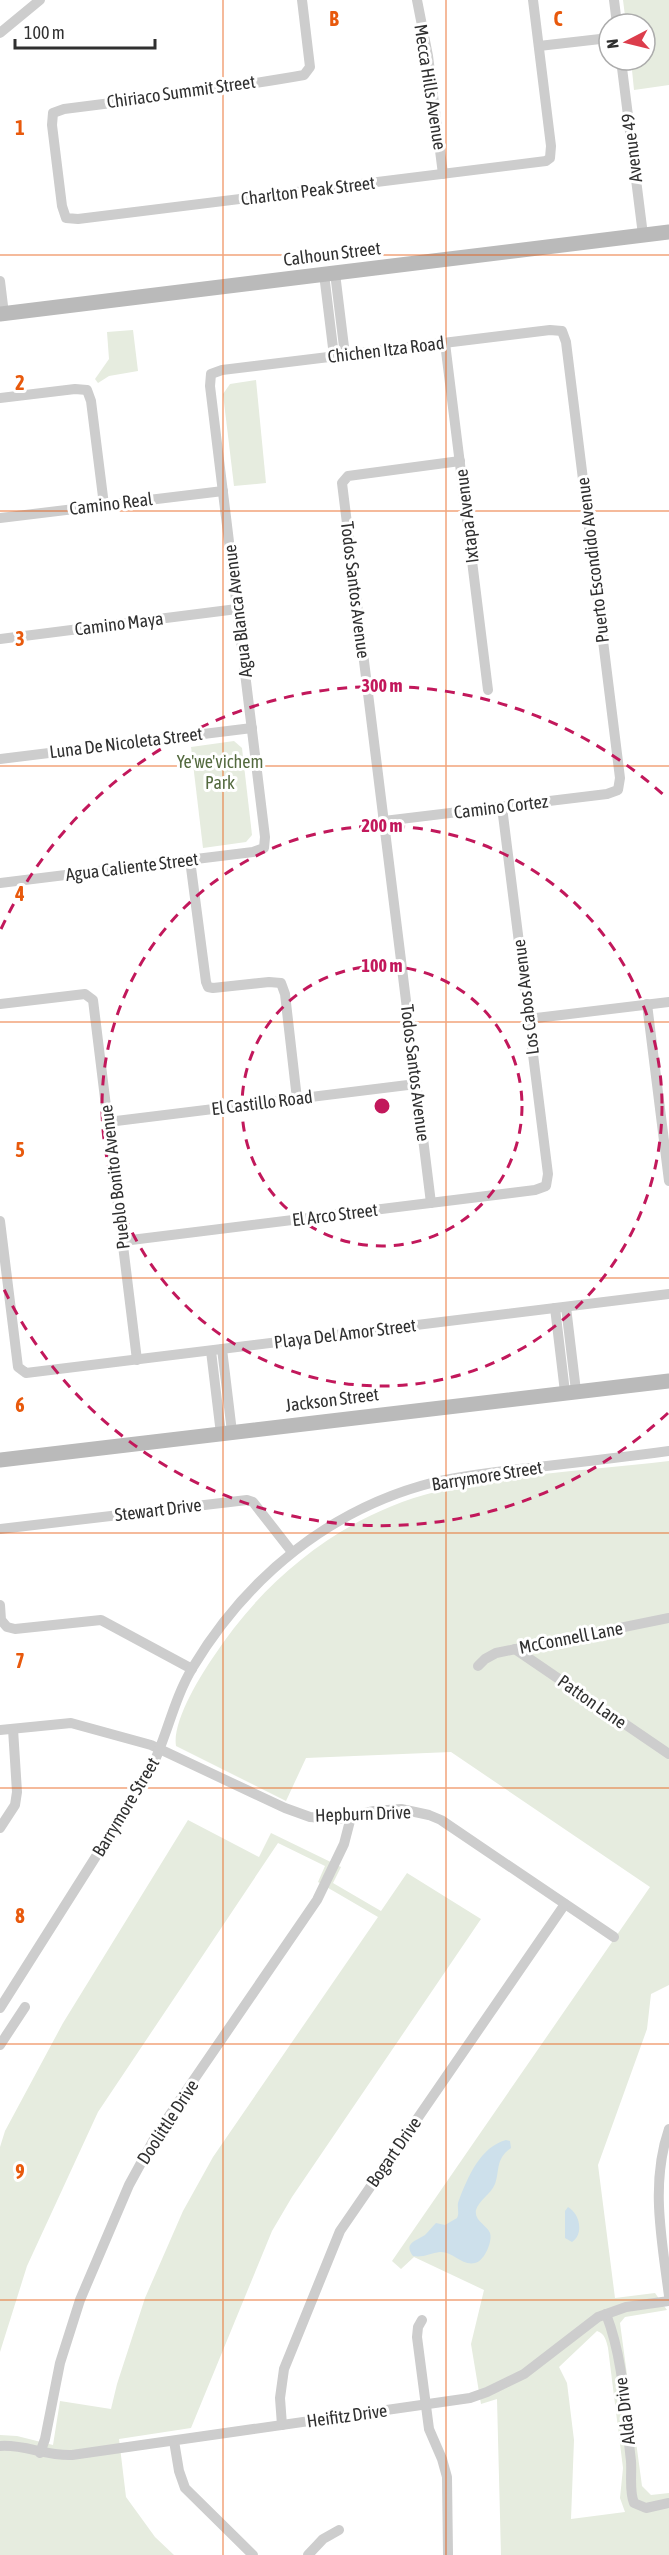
<svg xmlns="http://www.w3.org/2000/svg" width="669" height="2555" font-family="'Asap Condensed',sans-serif">
<rect width="100%" height="100%" fill="#fff"/>
<g fill="#e6ecdf" fill-rule="evenodd">
<polygon points="623,0 669,0 669,85 634,90 631,60 645,60 645,24 626,24"/>
<polygon points="133,330 138,371 109,376 98,383 95,379 109,359 107,332"/>
<polygon points="256,380 266,483 234,486 223,394 230,384"/>
<polygon points="234,741 242,748 252,835 246,842 203,848 191,747"/>
<path d="M669,1461V1985L651,1994L647,2029L598,2165L615,2298L655,2293L667,2310L625,2317L620,2323L642,2486L651,2495L669,2493V2555H501L497,2399L481,2404L471,2344L484,2290L414,2257L401,2269L392,2261L650,1887L451,1752L306,1758L286,1801L176,1746C172,1722 200,1676 214,1656C265,1578 343,1515 435,1492C509,1474 593,1470 669,1461ZM597,2331C605,2334 606,2340 608,2348L623,2468L620,2498L625,2512L571,2519L574,2440L567,2383L559,2367Z"/>
<polygon points="188,1820 259,1857 271,1833 341,1867 333,1883 381,1911 407,1873 481,1919 292,2197 272,2231 191,2428 119,2439 126,2497 155,2537 174,2555 0,2555 0,2435 17,2436 53,2445 60,2401 111,2409 117,2384 145,2298 183,2211 213,2157 378,1917 318,1882 325,1866 278,1843 98,2112 27,2266 0,2352 0,2147 5,2131 63,2023"/>
</g>
<g fill="#cde0eb">
<path d="M506,2140L510,2141L511,2148C495,2159 500,2171 495,2184C491,2194 479,2200 476,2210C474,2221 487,2225 490,2233C493,2241 484,2262 475,2263C462,2266 452,2251 440,2252C431,2253 423,2258 413,2256C403,2243 416,2241 425,2235C429,2231 432,2227 436,2223L445,2225L457,2218C460,2212 456,2206 459,2200C468,2177 480,2147 506,2140Z"/>
<path d="M568,2207C580,2214 584,2234 572,2242L565,2238V2211Z"/>
</g>
<g fill="none" stroke-linecap="round" stroke-linejoin="round">
<g stroke="#cdcdcd" stroke-width="10">
<path d="M302,0L310,67L304,75C225,89 145,99 64,109L53,113L52,125L62,206L66,218L78,219L546,161L550,158L551,146L533,0"/>
<polyline points="417,0 428,56 443,174"/>
<polyline points="614,0 617,24"/>
<polyline points="0,33 40,0"/>
<polyline points="539,46 609,38"/>
<polyline points="621,60 643,235"/>
<polyline points="335,273 345,355"/>
<polyline points="324,274 334,356"/>
<polyline points="0,281 4,314"/>
<polyline points="445,343 488,690"/>
<polyline points="0,398 75,389 87,390 91,401 104,505"/>
<polyline points="0,518 223,491"/>
<polyline points="0,639 237,609"/>
<polyline points="0,759 252,728"/>
<polyline points="190,860 206,982 208,987 213,988 269,982 281,983 285,994 297,1099"/>
<polyline points="0,883 253,852 264,848 265,837 210,386 211,374 222,370 550,330 562,331 566,342 620,778 618,790 607,794 384,821"/>
<polyline points="0,1004 85,994 93,1000 137,1360"/>
<polyline points="647,1004 669,1181"/>
<polyline points="528,1019 669,1002"/>
<polyline points="108,1122 416,1084"/>
<polyline points="431,1203 342,483 348,476 460,461"/>
<polyline points="0,1221 18,1367 26,1373 669,1294"/>
<polyline points="123,1241 535,1190 546,1186 548,1174 502,807"/>
<polyline points="566,1307 576,1391"/>
<polyline points="555,1308 565,1392"/>
<polyline points="222,1349 232,1432"/>
<polyline points="211,1351 221,1434"/>
<polyline points="0,1529 247,1500 253,1502 292,1552"/>
<polyline points="0,1605 1,1620 7,1627 15,1629 101,1620 192,1669"/>
<polyline points="515,1649 669,1754"/>
<polyline points="478,1666 485,1659 496,1653 669,1618"/>
<polyline points="0,1730 71,1723 151,1745 285,1808 310,1817 338,1819 374,1811 401,1809 429,1815 441,1820 614,1937"/>
<polyline points="0,1828 15,1805 17,1792 13,1729"/>
<path d="M0,2008L150,1771C167,1737 173,1700 193,1667C248,1576 331,1508 435,1482C469,1474 504,1471 538,1467C582,1462 625,1457 669,1451"/>
<polyline points="0,2045 25,2007"/>
<path d="M669,2129C650,2184 662,2240 669,2296"/>
<path d="M606,2314C624,2360 625,2412 631,2461C632,2474 629,2491 634,2503L646,2508L669,2503"/>
<polyline points="422,2320 418,2327 417,2337 429,2429 442,2459 447,2477 448,2555"/>
<polyline points="282,2425 280,2398 284,2369 340,2231 565,1904"/>
<polyline points="174,2441 179,2471 185,2488 253,2555"/>
<path d="M0,2446C24,2444 46,2456 72,2455L470,2398L487,2392L524,2374L598,2317L626,2307L669,2301"/>
<polyline points="40,2453 45,2439 60,2363 80,2300 129,2185 158,2132 317,1900 344,1844 351,1817"/>
<polyline points="308,2555 323,2539 339,2530"/>
</g>
<g stroke="#bababa" stroke-width="15">
<polyline points="0,314 669,232"/>
<polyline points="0,1460 669,1381"/>
</g>
</g>
<path fill="none" stroke="#e8590c" stroke-width="1.5" stroke-opacity="0.55" d="M223,0V2555M446,0V2555M0,255H669M0,511H669M0,766H669M0,1022H669M0,1278H669M0,1533H669M0,1788H669M0,2044H669M0,2300H669"/>
<g fill="none" stroke="#c2185b" stroke-width="3" stroke-dasharray="10 8">
<circle cx="382" cy="1106" r="140"/>
<circle cx="382" cy="1106" r="280"/>
<path d="M668 1413A420 420 0 0 1 1 1283M1 929A420 420 0 0 1 668 799"/>
</g>
<g text-anchor="middle" stroke-width="6" stroke-linejoin="round" paint-order="stroke">
<g font-size="18" fill="#303030" stroke="#fff">
<text transform="translate(430 87) rotate(81)" y="6">Mecca Hills Avenue</text>
<text transform="translate(181 92) rotate(-8)" y="6">Chiriaco Summit Street</text>
<text transform="translate(632 148) rotate(-97)" y="6">Avenue 49</text>
<text transform="translate(308 191) rotate(-7)" y="6">Charlton Peak Street</text>
<text transform="translate(332 254) rotate(-7)" y="6">Calhoun Street</text>
<text transform="translate(386 350) rotate(-7)" y="6">Chichen Itza Road</text>
<text transform="translate(111 504) rotate(-7)" y="6">Camino Real</text>
<text transform="translate(467 516) rotate(-97)" y="6">Ixtapa Avenue</text>
<text transform="translate(593 560) rotate(-97)" y="6">Puerto Escondido Avenue</text>
<text transform="translate(355 590) rotate(83)" y="6">Todos Santos Avenue</text>
<text transform="translate(238 611) rotate(-97)" y="6">Agua Blanca Avenue</text>
<text transform="translate(119 624) rotate(-7)" y="6">Camino Maya</text>
<text transform="translate(126 743) rotate(-7)" y="6">Luna De Nicoleta Street</text>
<text transform="translate(501 807) rotate(-7)" y="6">Camino Cortez</text>
<text transform="translate(132 867) rotate(-7)" y="6">Agua Caliente Street</text>
<text transform="translate(526 997) rotate(-97)" y="6">Los Cabos Avenue</text>
<text transform="translate(415 1073) rotate(83)" y="6">Todos Santos Avenue</text>
<text transform="translate(262 1103) rotate(-7)" y="6">El Castillo Road</text>
<text transform="translate(115 1177) rotate(-97)" y="6">Pueblo Bonito Avenue</text>
<text transform="translate(335 1215) rotate(-7)" y="6">El Arco Street</text>
<text transform="translate(345 1334) rotate(-7)" y="6">Playa Del Amor Street</text>
<text transform="translate(332 1400) rotate(-7)" y="6">Jackson Street</text>
<text transform="translate(487 1476) rotate(-9)" y="6">Barrymore Street</text>
<text transform="translate(158 1510) rotate(-7)" y="6">Stewart Drive</text>
<text transform="translate(571 1638) rotate(-11)" y="6">McConnell Lane</text>
<text transform="translate(592 1702) rotate(35)" y="6">Patton Lane</text>
<text transform="translate(126 1807) rotate(-59)" y="6">Barrymore Street</text>
<text transform="translate(363 1814) rotate(-2)" y="6">Hepburn Drive</text>
<text transform="translate(168 2122) rotate(-57)" y="6">Doolittle Drive</text>
<text transform="translate(394 2152) rotate(-55)" y="6">Bogart Drive</text>
<text transform="translate(625 2411) rotate(-97)" y="6">Alda Drive</text>
<text transform="translate(347 2416) rotate(-8)" y="6">Heifitz Drive</text>
</g>
<g font-size="18" fill="#546a3f" stroke="#fff">
<text x="220" y="768">Ye'we'vichem<tspan x="220" dy="21">Park</tspan></text>
</g>
</g>
<g font-size="20" text-anchor="middle" font-weight="bold" fill="#e8590c" stroke="#fff" stroke-width="6" stroke-linejoin="round" paint-order="stroke">
<text x="334" y="26">B</text>
<text x="558" y="26">C</text>
<text x="20" y="135">1</text>
<text x="20" y="390">2</text>
<text x="20" y="646">3</text>
<text x="20" y="901">4</text>
<text x="20" y="1157">5</text>
<text x="20" y="1412">6</text>
<text x="20" y="1668">7</text>
<text x="20" y="1923">8</text>
<text x="20" y="2179">9</text>
</g>
<circle cx="382" cy="1106" r="9" fill="#c2185b" stroke="#fff" stroke-width="3"/>
<g font-size="18" text-anchor="middle" font-weight="bold" fill="#c2185b" stroke="#fff" stroke-width="6" stroke-linejoin="round" paint-order="stroke">
<text x="382" y="692">300 m</text>
<text x="382" y="832">200 m</text>
<text x="382" y="972">100 m</text>
</g>
<g transform="translate(627 42) rotate(263)"><circle r="28" fill="#ffffff" stroke="#acacac" stroke-width="1.5"/>
<path d="M0-4.5L10 22L0 15L-10 22Z" fill="#dc3d4c"/>
<text y="-9" font-size="16" font-weight="bold" text-anchor="middle" fill="#303030">N</text>
</g>
<path d="M15 39v9h140v-9" fill="none" stroke="#303030" stroke-width="3"/>
<text x="24" y="39" font-size="18" fill="#303030" stroke="#ffffff" stroke-width="4.5" paint-order="stroke">100 m</text>
</svg>
